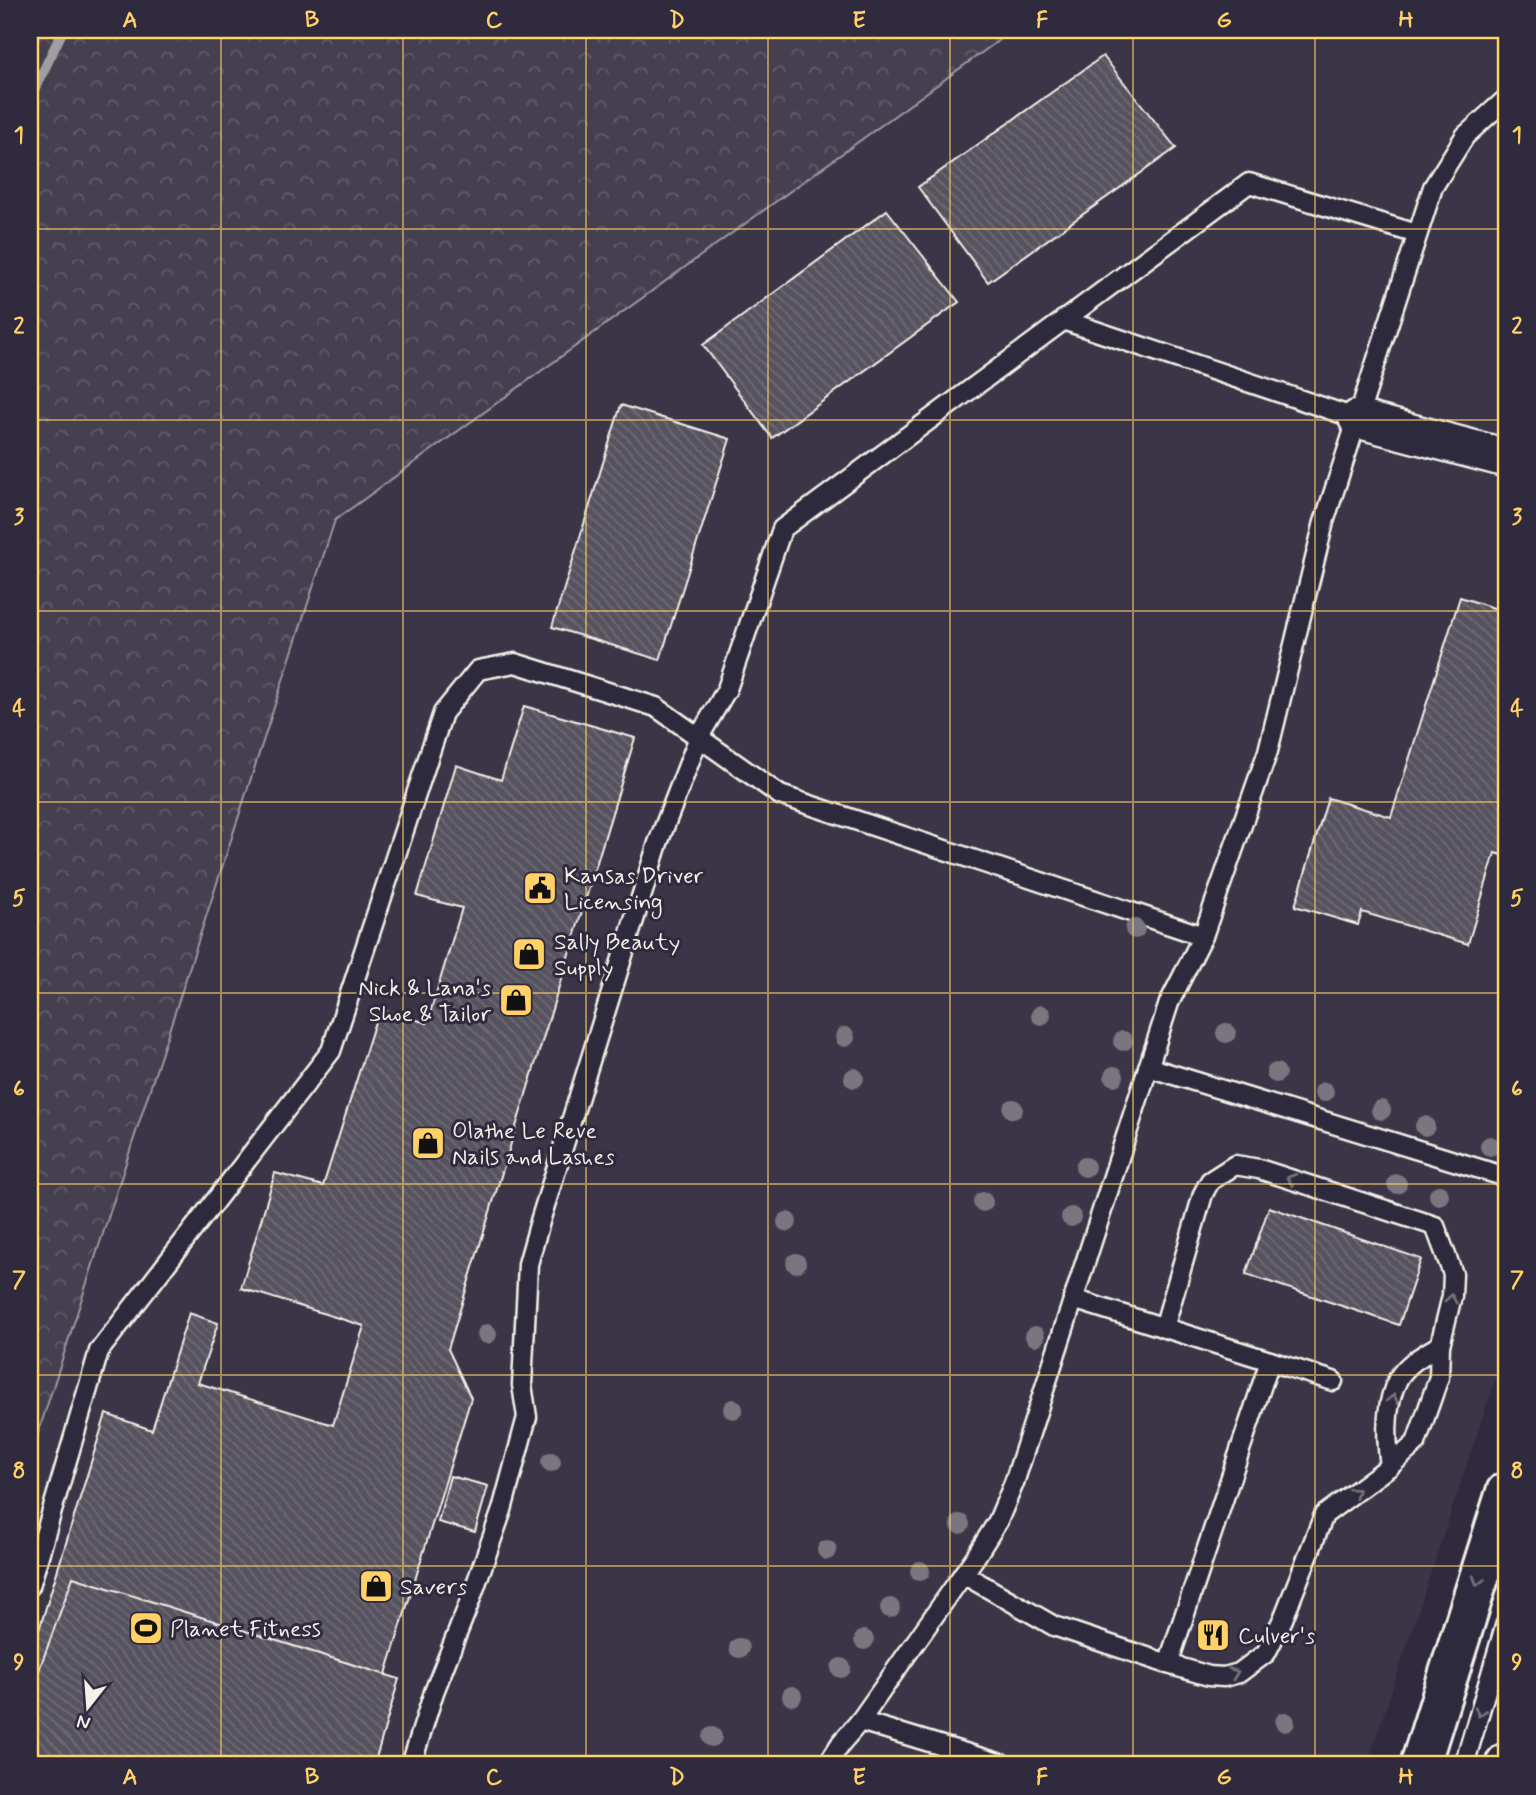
<svg xmlns="http://www.w3.org/2000/svg" width="1536" height="1795" font-family="Mynerve,sans-serif">
<defs>
<pattern id="park-crowns" width="20" height="18" patternUnits="userSpaceOnUse" patternTransform="scale(1.75)"><rect width="20" height="18" fill="#454050"/><path d="M2 6a3 3 0 1 1 6 0M12 15a3 3 0 1 1 6 0" fill="none" stroke="#605c69"/></pattern>
<pattern id="building-back-hatch" width="6" height="6" patternUnits="userSpaceOnUse" patternTransform="scale(1.75)"><rect width="6" height="6" fill="#56525f"/><path d="M-1 5l2 2M0 0l6 6M5-1l2 2" fill="none" stroke="#6f6b76"/></pattern>
</defs>
<rect width="100%" height="100%" fill="#2f2a3d"/>
<filter id="ink" filterUnits="userSpaceOnUse"><feTurbulence type="fractalNoise" baseFrequency=".0143" numOctaves="2"/><feDisplacementMap in="SourceGraphic" scale="14" xChannelSelector="R" yChannelSelector="G"/><feConvolveMatrix kernelMatrix="1 2 1 2 8 2 1 2 1" color-interpolation-filters="sRGB"/></filter>
<g filter="url(#ink)">
<polygon fill="#3b3647" points="1013,30 1506,30 1506,1347 1367,1765 30,1765 30,1458 335,520"/>
<polygon fill="url(#park-crowns)" stroke="#9c989c" stroke-width="2" points="30,30 1013,30 335,520 30,1458"/>
<g fill="none" stroke-linecap="round" stroke-linejoin="round">
<polyline stroke="#a19ea0" stroke-width="10" points="30,99 63,30"/>
</g>
<g fill="url(#building-back-hatch)" stroke="#f4f1e8" stroke-width="2">
<polygon points="1103,56 1176,148 988,282 918,187"/>
<polygon points="887,210 959,302 772,438 703,345"/>
<polygon points="621,405 730,439 660,660 552,627"/>
<polygon points="1460,597 1506,612 1506,856 1495,853 1468,944 1362,912 1358,925 1295,906 1328,798 1391,817"/>
<polygon points="524,706 635,738 448,1349 471,1398 358,1765 30,1765 30,1659 106,1414 152,1430 189,1313 218,1323 198,1383 333,1425 364,1326 241,1288 275,1173 323,1186 379,1009 427,1023 462,908 417,896 456,765 501,780"/>
<polygon points="1269,1207 1421,1259 1399,1325 1246,1274"/>
<polygon points="450,1476 488,1486 475,1532 438,1522"/>
<polygon points="73,1577 399,1679 374,1765 30,1765 30,1695"/>
</g>
<g fill="none" stroke-linecap="round" stroke-linejoin="round">
<g stroke="#f4f1e8" stroke-width="23">
<g id="lane">
<polyline points="1063,320 1358,419"/>
<polyline points="1148,1067 1506,1177"/>
<polyline points="1164,1328 1203,1194 1210,1181 1235,1165 1259,1169 1435,1226 1453,1274 1452,1296 1440,1345 1439,1377 1416,1443 1390,1466 1324,1515 1283,1619 1266,1653 1239,1673 1224,1677 1209,1676 1168,1664"/>
<polyline points="1270,1361 1333,1381"/>
<path d="M1390,1466C1386,1439 1385,1404 1398,1379C1407,1363 1425,1354 1440,1345"/>
<polyline points="963,1574 1054,1626 1168,1664 1270,1361 1073,1299"/>
<polyline points="30,1586 99,1351 331,1051 443,713 478,670 515,663 656,707 780,795 1203,936"/>
<polyline points="860,1721 1005,1765"/>
<polyline points="411,1765 434,1692 470,1601 502,1510 527,1417 522,1385 528,1264 541,1218 658,843 699,737 727,689 782,529 1249,183 1417,234"/>
<polyline points="827,1765 841,1743 860,1721 976,1556 998,1521 1014,1483 1169,1003 1203,936 1268,751 1324,522 1433,187 1465,136 1506,99"/>
<polyline points="1464,1765 1506,1623"/>
</g>
</g>
<g stroke="#f4f1e8" stroke-width="42">
<polyline id="street" points="1358,419 1506,458"/>
</g>
<g stroke="#f4f1e8" stroke-width="44">
<g id="secondary">
<polyline points="1420,1765 1506,1492"/>
<polyline points="1506,1765 1506,1763"/>
</g>
</g>
<use href="#lane" stroke="#2f2a3d" stroke-width="18"/>
<use href="#street" stroke="#2f2a3d" stroke-width="37"/>
<use href="#secondary" stroke="#2f2a3d" stroke-width="38"/>
</g>
<g fill="#7a757e">
<circle cx="1135" cy="929" r="10"/>
<circle cx="1041" cy="1015" r="10"/>
<circle cx="1226" cy="1033" r="10"/>
<circle cx="845" cy="1037" r="10"/>
<circle cx="1123" cy="1041" r="10"/>
<circle cx="1276" cy="1073" r="10"/>
<circle cx="1114" cy="1076" r="10"/>
<circle cx="854" cy="1078" r="10"/>
<circle cx="1324" cy="1092" r="10"/>
<circle cx="1013" cy="1109" r="10"/>
<circle cx="1381" cy="1110" r="10"/>
<circle cx="1425" cy="1126" r="10"/>
<circle cx="1490" cy="1146" r="10"/>
<circle cx="1085" cy="1167" r="10"/>
<circle cx="1397" cy="1184" r="10"/>
<circle cx="1439" cy="1195" r="10"/>
<circle cx="983" cy="1202" r="10"/>
<circle cx="1071" cy="1217" r="10"/>
<circle cx="787" cy="1222" r="10"/>
<circle cx="796" cy="1263" r="10"/>
<circle cx="487" cy="1334" r="10"/>
<circle cx="1035" cy="1336" r="10"/>
<circle cx="733" cy="1409" r="10"/>
<circle cx="551" cy="1462" r="10"/>
<circle cx="960" cy="1524" r="10"/>
<circle cx="827" cy="1550" r="10"/>
<circle cx="920" cy="1571" r="10"/>
<circle cx="890" cy="1608" r="10"/>
<circle cx="864" cy="1640" r="10"/>
<circle cx="739" cy="1648" r="10"/>
<circle cx="841" cy="1668" r="10"/>
<circle cx="792" cy="1696" r="10"/>
<circle cx="1285" cy="1722" r="10"/>
<circle cx="712" cy="1737" r="10"/>
</g>
<defs><path id="oneway-chevron" d="M-2-3.5L2.5 0L-2 3.5" fill="none" stroke-width="1.6" stroke-linecap="round" stroke-linejoin="round" transform="scale(1.75)"/></defs>
<g stroke="#747079">
<use href="#oneway-chevron" transform="translate(1291 1179) rotate(-163)"/>
<use href="#oneway-chevron" transform="translate(1451 1299) rotate(-81)"/>
<use href="#oneway-chevron" transform="translate(1393 1399) rotate(-77)"/>
<use href="#oneway-chevron" transform="translate(1355 1492) rotate(-37)"/>
<use href="#oneway-chevron" transform="translate(1478 1581) rotate(107)"/>
<use href="#oneway-chevron" transform="translate(1234 1673) rotate(-20)"/>
<use href="#oneway-chevron" transform="translate(1480 1712) rotate(107)"/>
</g>
</g>
<path fill="none" stroke="#ffd166" stroke-width="2" stroke-opacity="0.55" d="M221,30V1765M403,30V1765M586,30V1765M768,30V1765M950,30V1765M1133,30V1765M1315,30V1765M30,229H1506M30,420H1506M30,611H1506M30,802H1506M30,993H1506M30,1184H1506M30,1375H1506M30,1566H1506"/>
<defs>
<g id="civic-square" transform="scale(1.75)"><rect x="-9" y="-9" width="18" height="18" rx="4" fill="#ffd166" stroke="#2f2a3d"/><path d="M-.6-6.5H3V-4.5H.6V-3L4-1V1h2V6H-6V1h2V-1L-.6-3ZM-1.2 2.5V6h2.4V2.5Z" fill="#111"/></g>
<g id="shop-square" transform="scale(1.75)"><rect x="-9" y="-9" width="18" height="18" rx="4" fill="#ffd166" stroke="#2f2a3d"/><path d="M-5-2.5h2.3a2.7 3.5 0 0 1 5.4 0H5L5.5 6h-11ZM-1.5-2.5h3a1.5 2.3 0 0 0-3 0Z" fill="#111"/></g>
<g id="stadium-square" transform="scale(1.75)"><rect x="-9" y="-9" width="18" height="18" rx="4" fill="#ffd166" stroke="#2f2a3d"/><path d="M0-5a6.5 5 0 1 0 0 10a6.5 5 0 1 0 0-10ZM-3.5-1.8h7v3.6h-7Z" fill="#111"/></g>
<g id="restaurant-square" transform="scale(1.75)"><rect x="-9" y="-9" width="18" height="18" rx="4" fill="#ffd166" stroke="#2f2a3d"/><path d="M-5-6h1v4h1v-4h1v4h1v-4h1v5L-1.5 .5V6h-2V.5L-5-1ZM5-6V6H3V1.5H1.5Q1.5-4 5-6Z" fill="#111"/></g>
</defs>
<g fill-rule="evenodd">
<use href="#civic-square" x="540" y="888"/>
<use href="#shop-square" x="529" y="954"/>
<use href="#shop-square" x="516" y="1000"/>
<use href="#shop-square" x="428" y="1143"/>
<use href="#shop-square" x="376" y="1586"/>
<use href="#stadium-square" x="146" y="1628"/>
<use href="#restaurant-square" x="1213" y="1635"/>
</g>
<g text-anchor="middle" stroke-width="6" stroke-linejoin="round" paint-order="stroke">
<g font-size="23" fill="#f4f1e8" stroke="#2f2a3d" text-anchor="start">
<text x="564" y="883">Kansas Driver<tspan x="564" dy="26">Licensing</tspan></text>
<text x="554" y="949">Sally Beauty<tspan x="554" dy="26">Supply</tspan></text>
<text x="491" y="995" text-anchor="end">Nick &amp; Lana's<tspan x="491" dy="26">Shoe &amp; Tailor</tspan></text>
<text x="452" y="1138">Olathe Le Reve<tspan x="452" dy="26">Nails and Lashes</tspan></text>
<text x="400" y="1594">Savers</text>
<text x="170" y="1636">Planet Fitness</text>
<text x="1238" y="1643">Culver's</text>
</g>
</g>
<rect width="1536" height="1795" fill="none" stroke="#2f2a3d" stroke-width="77"/>
<g transform="translate(88 1707) rotate(197)" stroke="#2f2a3d" stroke-width="5" paint-order="stroke">
<path d="M0-5L12 26L0 18L-12 26Z" fill="#f4f1e8"/>
<text y="-10" font-size="19" font-weight="bold" text-anchor="middle" fill="#f4f1e8">N</text>
</g>
<rect x="38" y="38" width="1460" height="1718" fill="none" stroke="#ffd166" stroke-width="2.5"/>
<g font-size="23" text-anchor="middle" font-weight="bold" fill="#ffd166">
<text x="130" y="27">A</text>
<text x="312" y="27">B</text>
<text x="494" y="27">C</text>
<text x="677" y="27">D</text>
<text x="859" y="27">E</text>
<text x="1042" y="27">F</text>
<text x="1224" y="27">G</text>
<text x="1406" y="27">H</text>
<text x="19" y="142">1</text>
<text x="1517" y="142">1</text>
<text x="19" y="333">2</text>
<text x="1517" y="333">2</text>
<text x="19" y="524">3</text>
<text x="1517" y="524">3</text>
<text x="19" y="715">4</text>
<text x="1517" y="715">4</text>
<text x="19" y="905">5</text>
<text x="1517" y="905">5</text>
<text x="19" y="1096">6</text>
<text x="1517" y="1096">6</text>
<text x="19" y="1287">7</text>
<text x="1517" y="1287">7</text>
<text x="19" y="1478">8</text>
<text x="1517" y="1478">8</text>
<text x="19" y="1669">9</text>
<text x="1517" y="1669">9</text>
<text x="130" y="1784">A</text>
<text x="312" y="1784">B</text>
<text x="494" y="1784">C</text>
<text x="677" y="1784">D</text>
<text x="859" y="1784">E</text>
<text x="1042" y="1784">F</text>
<text x="1224" y="1784">G</text>
<text x="1406" y="1784">H</text>
</g>
</svg>
